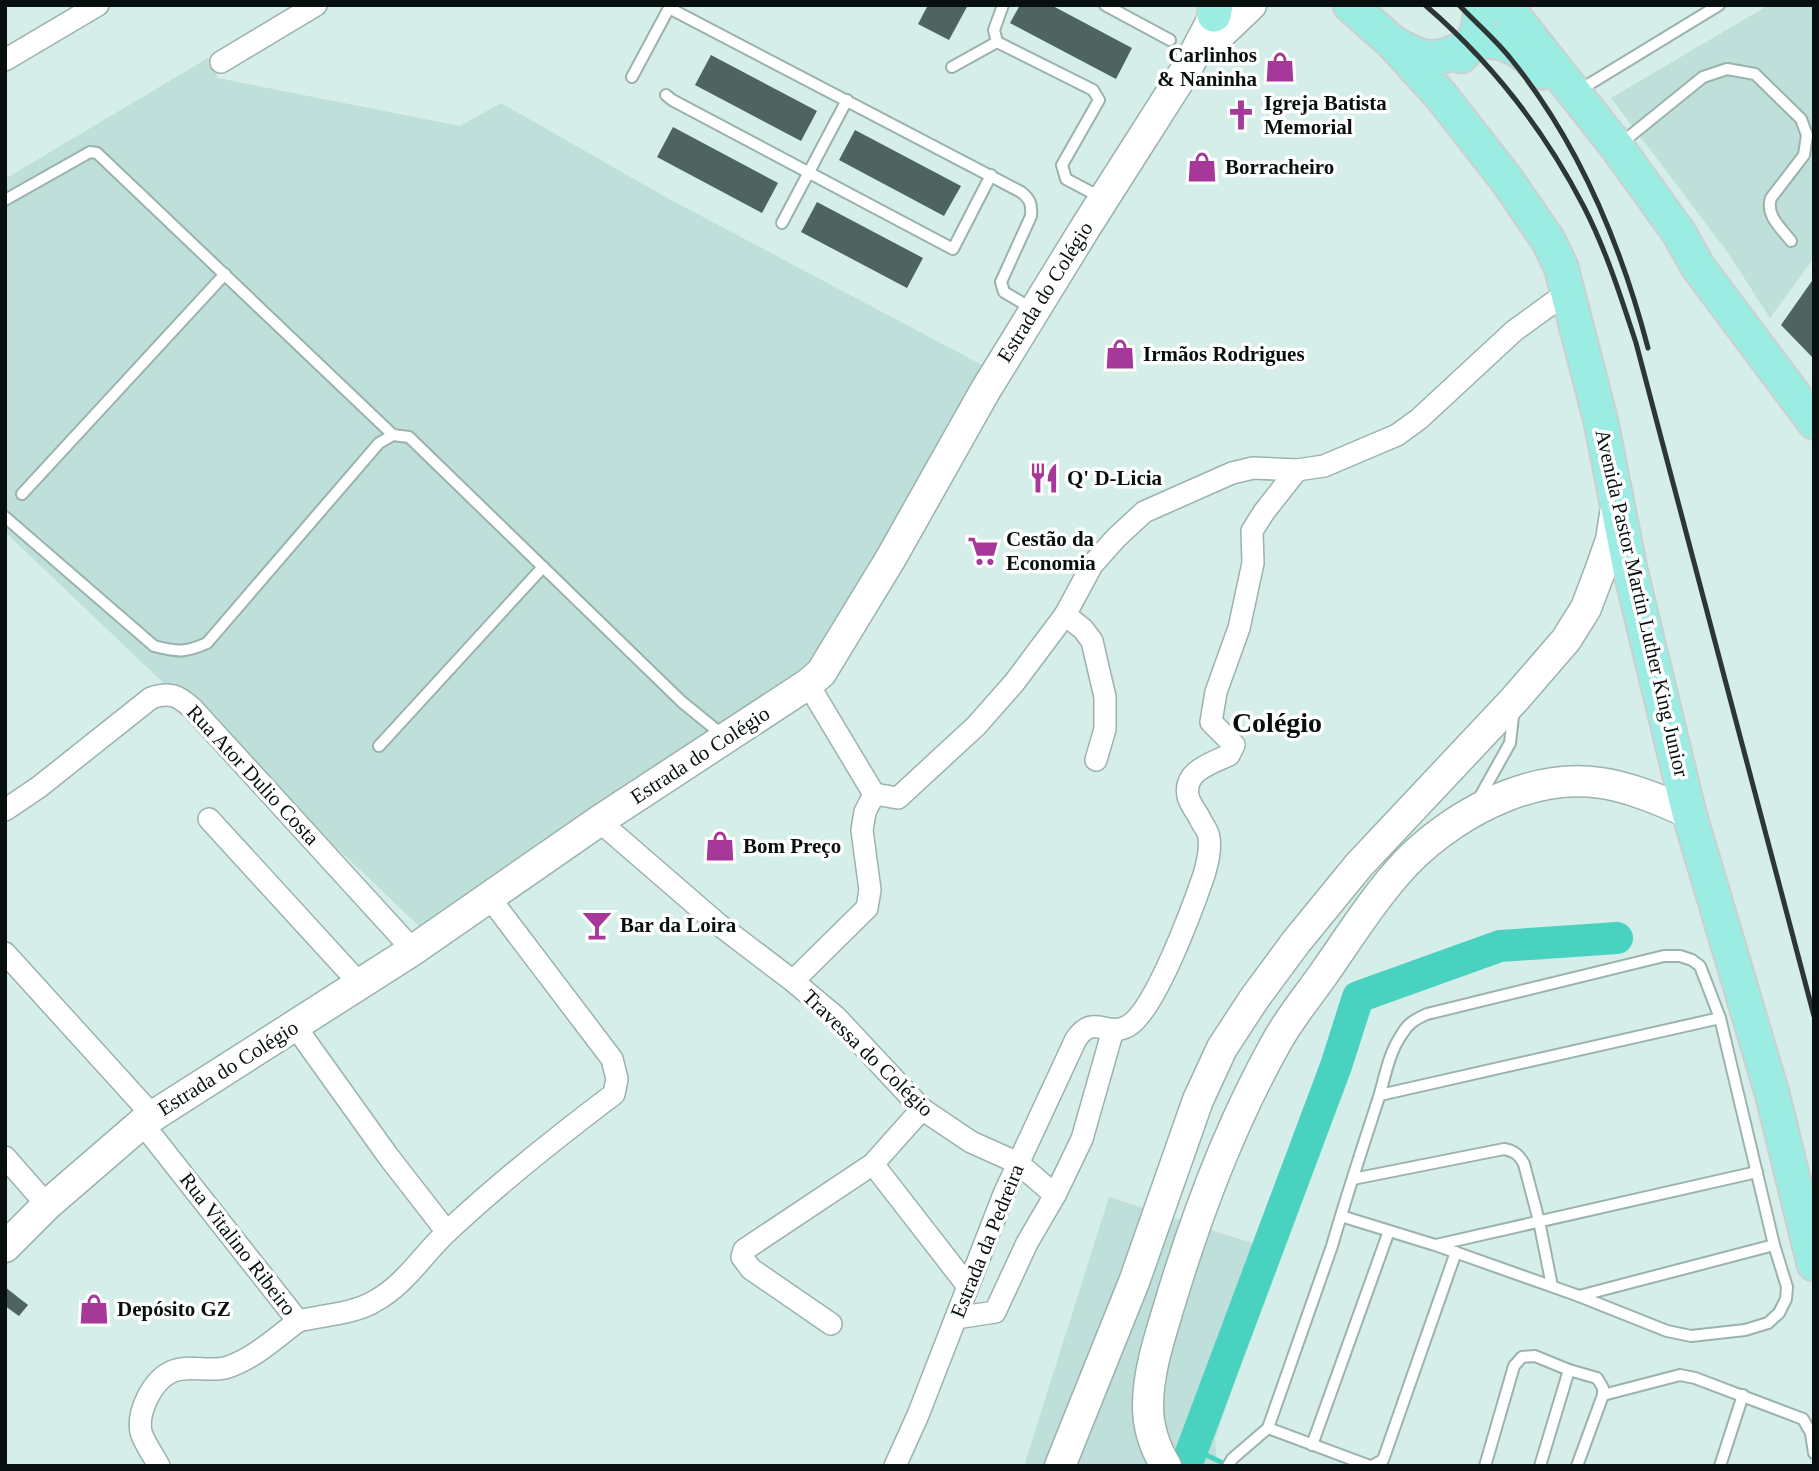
<svg xmlns="http://www.w3.org/2000/svg" width="1819" height="1471" font-family="Georgia,serif">
<rect width="100%" height="100%" fill="#d5eee9"/>
<g fill="#bfdfda">
<polygon points="1769,5 1814,5 1814,258 1770,318 1728,253 1611,98"/>
<polygon points="208,58 218,78 460,126 501,103 669,199 984,366 822,665 422,929 5,532 5,179"/>
<polygon points="1109,1197 1280,1252 1215,1439 1217,1466 1024,1466"/>
</g>
<g fill="none" stroke-linecap="round" stroke-linejoin="round">
<polyline stroke="#4ad2c0" stroke-width="5" points="1194,1449 1229,1466"/>
<polyline stroke="#4ad2c0" stroke-width="32" points="1186,1466 1336,1066 1358,997 1500,946 1617,938"/>
</g>
<g fill="#4f6460">
<polygon points="928,5 968,5 949,40 918,24"/>
<polygon points="1020,5 1051,5 1132,48 1116,79 1010,23"/>
<polygon points="711,55 817,111 801,141 695,85"/>
<polygon points="673,127 778,183 762,213 657,157"/>
<polygon points="855,130 961,186 944,216 839,160"/>
<polygon points="817,202 923,258 907,288 801,232"/>
<polygon points="1814,278 1814,359 1781,325"/>
<polygon points="5,1287 28,1305 19,1316 5,1306"/>
</g>
<g fill="none" stroke-linecap="round" stroke-linejoin="round">
<g stroke="#9bb2ad" stroke-width="14">
<g id="lane">
<polyline points="1003,5 994,30 997,42 1093,90 1099,100 1062,165 1066,179 1102,198"/>
<polyline points="1105,5 1170,40"/>
<polyline points="952,67 997,42"/>
<path d="M632,77L669,8L1021,192C1030,199 1032,204 1031,216L1001,282L1004,292L1033,309"/>
<polyline points="1578,91 1719,5"/>
<polyline points="666,95 672,100 953,249 991,175"/>
<path d="M1619,145L1703,77L1727,69L1755,74L1801,119L1807,135L1804,155L1771,198C1765,215 1781,228 1791,241"/>
<polyline points="5,200 90,152 97,153 393,435"/>
<polyline points="782,223 847,100"/>
<polyline points="22,494 225,274"/>
<path d="M5,517L154,646C178,652 185,653 207,643L379,443L393,435L409,437L682,702L725,737"/>
<polyline points="379,746 543,567"/>
<polyline points="1477,802 1510,743 1514,708"/>
<polyline points="1380,1095 1720,1018"/>
<path d="M1353,1179L1504,1149C1515,1151 1519,1155 1524,1164L1539,1221L1552,1286"/>
<polyline points="1436,1245 1757,1172"/>
<polyline points="1579,1296 1774,1245"/>
<polyline points="1603,1395 1680,1375 1695,1378 1803,1419 1811,1433 1814,1453"/>
<polyline points="1268,1428 1370,1466"/>
<polyline points="1312,1445 1389,1231"/>
<path d="M1228,1466L1232,1459L1268,1428L1332,1246C1346,1197 1362,1149 1378,1100C1385,1078 1388,1054 1402,1034C1408,1023 1416,1019 1427,1014L1664,956H1680L1692,960L1700,966L1720,1018L1774,1245L1787,1287L1786,1299L1779,1313L1768,1323L1745,1330L1691,1336L1667,1331L1579,1296L1435,1245L1341,1216"/>
<polyline points="1372,1466 1383,1460 1456,1252"/>
<polyline points="1485,1466 1514,1366 1522,1357 1535,1356 1569,1370"/>
<polyline points="1540,1466 1569,1370 1597,1378 1603,1388 1603,1395 1577,1466"/>
<polyline points="1720,1466 1743,1395"/>
</g>
</g>
<g stroke="#9bb2ad" stroke-width="24">
<g id="street">
<polyline points="5,60 98,5"/>
<polyline points="221,62 316,5"/>
<polyline points="1065,615 1083,629 1092,641 1105,697 1105,729 1096,760"/>
<polyline points="874,794 898,798 976,726 1014,683 1065,615 1092,565 1116,538 1144,512 1232,473 1253,468 1297,470 1324,466 1397,435 1419,419 1514,331 1569,291"/>
<path d="M5,810L39,787L151,698C170,691 179,696 193,709L413,950"/>
<polyline points="209,819 360,984"/>
<polyline points="599,821 718,924 793,981 836,1017 922,1109 971,1142 1018,1163 1055,1195"/>
<polyline points="5,953 153,1116"/>
<polyline points="793,981 867,908 870,890 862,830 865,812 874,794 808,684"/>
<polyline points="295,1026 388,1156 447,1232"/>
<path d="M142,1123L298,1321C322,1315 354,1314 375,1301C406,1284 423,1254 448,1231C500,1182 557,1137 614,1094L617,1079L612,1059L489,897"/>
<polyline points="5,1157 47,1205"/>
<polyline points="873,1164 967,1285"/>
<polyline points="956,1318 995,1312 1027,1243 1055,1195 1082,1139 1113,1030"/>
<polyline points="831,1324 751,1269 742,1257 744,1250 873,1164 922,1109"/>
<path d="M159,1466C154,1456 144,1443 141,1432C137,1412 152,1381 171,1372C187,1364 207,1372 225,1368C252,1360 276,1338 298,1321"/>
<path d="M895,1466L918,1415L1004,1194L1076,1039C1094,1013 1106,1038 1128,1026C1155,1011 1193,907 1204,875C1207,864 1211,851 1209,838C1209,832 1203,825 1200,819C1197,812 1189,803 1188,796C1183,771 1212,763 1229,755L1234,745L1211,722L1216,692L1239,628L1253,563L1252,531L1264,512L1297,470"/>
</g>
</g>
<g stroke="#9bb2ad" stroke-width="33">
<g id="secondary">
<polyline points="1209,45 1251,5"/>
<polyline points="5,1247 47,1205 142,1123 413,950 599,821 808,684 821,673 891,558 985,391 1087,225 1187,68 1220,5"/>
<polyline points="1060,1466 1134,1282 1198,1100 1222,1048 1254,999 1296,942 1359,865 1515,699 1566,640 1586,608 1600,571 1611,540 1616,508"/>
<path d="M1166,1466C1155,1448 1148,1427 1148,1406C1148,1371 1160,1336 1170,1303C1197,1213 1230,1125 1276,1043C1290,1017 1310,994 1327,969C1352,933 1376,895 1406,863C1433,835 1470,810 1506,796C1577,768 1623,783 1689,813"/>
</g>
</g>
<g stroke="#cecfcf" stroke-width="37">
<g id="primary">
<polyline points="1350,5 1392,42 1442,97 1506,179 1548,240 1561,267 1601,422 1630,569 1689,813 1772,1093 1814,1264"/>
<polyline points="1505,5 1617,147 1679,233 1698,267 1814,422"/>
<polyline points="1214,15 1216,5"/>
<path d="M1395,44C1405,49 1415,55 1425,57C1443,60 1456,51 1471,45C1498,34 1526,51 1542,72"/>
<path d="M1461,56C1478,38 1479,30 1481,5"/>
</g>
</g>
<use href="#lane" stroke="#fff" stroke-width="10"/>
<use href="#street" stroke="#fff" stroke-width="21"/>
<use href="#secondary" stroke="#fff" stroke-width="30"/>
<use href="#primary" stroke="#9bece2" stroke-width="33"/>
<g stroke="#2c3735" stroke-width="5">
<path d="M1425,5C1490,61 1545,131 1584,207C1606,250 1621,297 1636,343L1814,1016"/>
<path d="M1459,5C1476,23 1496,40 1511,59C1579,143 1621,245 1648,348"/>
</g>
</g>
<defs>
<g id="shop-bare" transform="scale(2.415)"><path d="M-5-2.5h2.3a2.7 3.5 0 0 1 5.4 0H5L5.5 6h-11ZM-1.5-2.5h3a1.5 2.3 0 0 0-3 0Z" fill="#a53898" stroke="#fff" stroke-width="2.5" paint-order="stroke"/></g>
<g id="church-bare" transform="scale(2.415)"><path d="M-1.2-6h2.4v3.5h3.3v2.4h-3.3V6h-2.4V-.1h-3.3v-2.4h3.3Z" fill="#a53898" stroke="#fff" stroke-width="2.5" paint-order="stroke"/></g>
<g id="restaurant-bare" transform="scale(2.415)"><path d="M-5-6h1v4h1v-4h1v4h1v-4h1v5L-1.5 .5V6h-2V.5L-5-1ZM5-6V6H3V1.5H1.5Q1.5-4 5-6Z" fill="#a53898" stroke="#fff" stroke-width="2.5" paint-order="stroke"/></g>
<g id="supermarket-bare" transform="scale(2.415)"><path d="M-6-5.5h2.5l.6 2H6L4.5 2H-2.5L-4.4-4H-6ZM-1.5 3.2a1.3 1.3 0 1 0 .1 0ZM3 3.2a1.3 1.3 0 1 0 .1 0Z" fill="#a53898" stroke="#fff" stroke-width="2.5" paint-order="stroke"/></g>
<g id="bar-bare" transform="scale(2.415)"><path d="M-6-5H6L.8 .8V4.5H3.5V6h-7V4.5H-.8V.8Z" fill="#a53898" stroke="#fff" stroke-width="2.5" paint-order="stroke"/></g>
</defs>
<g fill-rule="evenodd">
<use href="#shop-bare" x="1280" y="67"/>
<use href="#church-bare" x="1241" y="115"/>
<use href="#shop-bare" x="1202" y="167"/>
<use href="#shop-bare" x="1120" y="354"/>
<use href="#restaurant-bare" x="1044" y="478"/>
<use href="#supermarket-bare" x="983" y="551"/>
<use href="#shop-bare" x="720" y="846"/>
<use href="#bar-bare" x="597" y="925"/>
<use href="#shop-bare" x="94" y="1309"/>
</g>
<g text-anchor="middle" stroke-width="7" stroke-linejoin="round" paint-order="stroke">
<g font-size="21" font-weight="bold" fill="#08100f" stroke="#fff" text-anchor="start">
<text x="1257" y="62" text-anchor="end">Carlinhos<tspan x="1257" dy="24">&amp; Naninha</tspan></text>
<text x="1264" y="110">Igreja Batista<tspan x="1264" dy="24">Memorial</tspan></text>
<text x="1225" y="174">Borracheiro</text>
<text x="1143" y="361">Irmãos Rodrigues</text>
<text x="1067" y="485">Q' D-Licia</text>
<text x="1006" y="546">Cestão da<tspan x="1006" dy="24">Economia</tspan></text>
<text x="743" y="853">Bom Preço</text>
<text x="620" y="932">Bar da Loira</text>
<text x="117" y="1316">Depósito GZ</text>
</g>
<g font-size="21" fill="#08100f" stroke="#fff">
<text transform="translate(1045 292) rotate(-58)" y="7">Estrada do Colégio</text>
<text transform="translate(1642 603) rotate(77)" y="7">Avenida Pastor Martin Luther King Junior</text>
<text transform="translate(700 755) rotate(-33)" y="7">Estrada do Colégio</text>
<text transform="translate(253 775) rotate(47)" y="7">Rua Ator Dulio Costa</text>
<text transform="translate(868 1053) rotate(44)" y="7">Travessa do Colégio</text>
<text transform="translate(228 1068) rotate(-32)" y="7">Estrada do Colégio</text>
<text transform="translate(987 1241) rotate(-68)" y="7">Estrada da Pedreira</text>
<text transform="translate(238 1244) rotate(52)" y="7">Rua Vitalino Ribeiro</text>
</g>
<g font-size="28" font-weight="bold" fill="#08100f" stroke="#fff">
<text x="1277" y="732">Colégio</text>
</g>
</g>
<rect width="1819" height="1471" fill="none" stroke="#08100f" stroke-width="14"/>
</svg>
